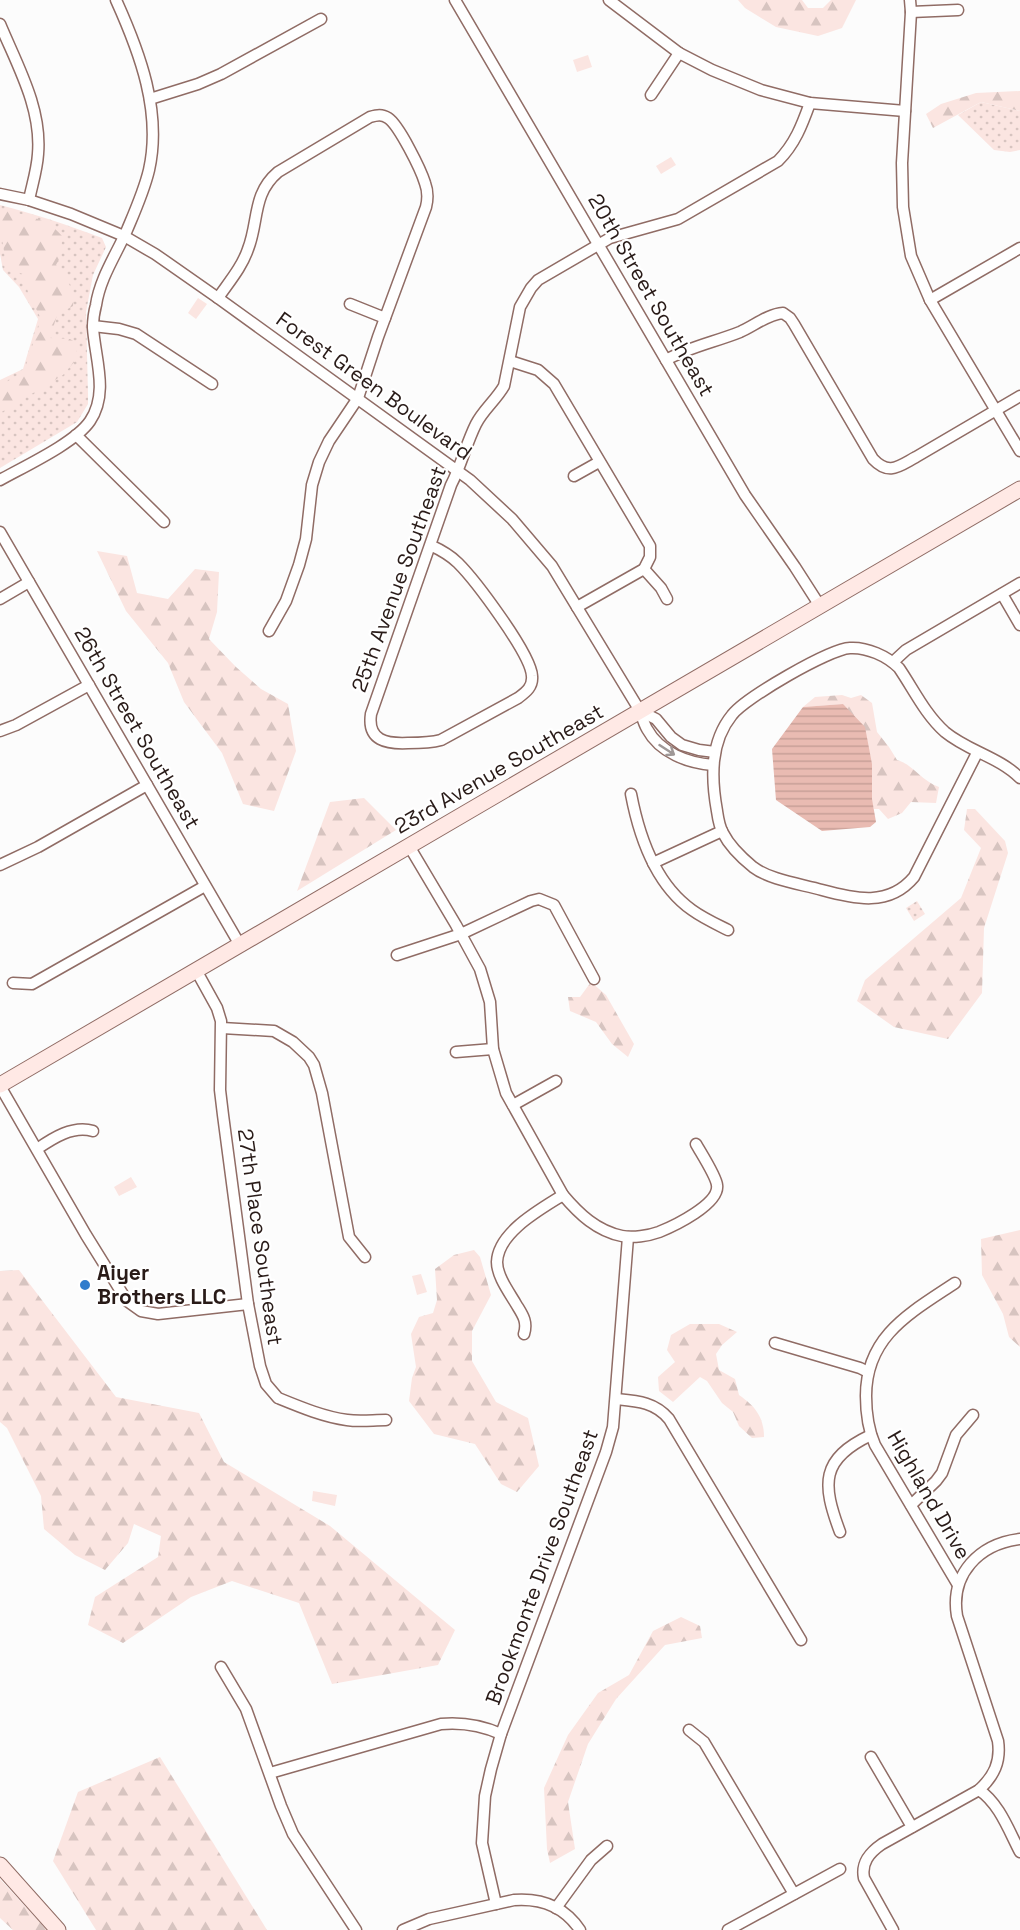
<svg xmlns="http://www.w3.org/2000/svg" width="1020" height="1930" font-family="'Space Grotesk',sans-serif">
<defs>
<pattern id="grass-dots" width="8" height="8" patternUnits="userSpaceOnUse" patternTransform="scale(1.5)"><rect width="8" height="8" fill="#fbe5e1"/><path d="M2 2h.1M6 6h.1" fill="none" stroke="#d7c4c0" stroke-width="1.8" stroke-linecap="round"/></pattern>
<pattern id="forest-firs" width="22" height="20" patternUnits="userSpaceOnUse" patternTransform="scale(1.5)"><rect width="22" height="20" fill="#fbe5e1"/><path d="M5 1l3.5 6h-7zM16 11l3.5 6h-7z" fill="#d7c4c0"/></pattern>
<pattern id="water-rules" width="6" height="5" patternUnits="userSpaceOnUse" patternTransform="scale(1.5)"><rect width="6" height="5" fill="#e9bbb2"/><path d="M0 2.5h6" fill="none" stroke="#c8a098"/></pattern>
</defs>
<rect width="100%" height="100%" fill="#fcfcfc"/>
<g fill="url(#grass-dots)">
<polygon points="981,102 1020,111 1020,150 1010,152 994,150 958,115"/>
<path d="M0,205C35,214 68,225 102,238L106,247L93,275L86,312L88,394V404L77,422L0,468V380L23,369L38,319L19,287L3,270L0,254Z"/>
<polygon points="917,901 925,914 914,921 906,908"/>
</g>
<g fill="url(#forest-firs)">
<polygon points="738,0 802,0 808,8 823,8 831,0 856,0 842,28 818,36 776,27 745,8"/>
<polygon points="1020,91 1020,111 981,102 933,128 926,114 941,104 976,93"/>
<path d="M0,209C22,215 47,217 62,236L61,255L56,265C67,279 75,289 73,306L57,315L50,338L70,339L78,344L75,361L63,375L0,413V386L24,371L41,319L28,292L23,274L7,269L0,227Z"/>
<polygon points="97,551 127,556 137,593 168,599 195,569 219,572 217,612 209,639 236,667 261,689 288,704 296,751 274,811 243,804 222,753 184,702 168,663 126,611"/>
<path d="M842,695L851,698L861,695L872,703L877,732L889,747L897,760C914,765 920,780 939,787L936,803L911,802L902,813L888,819L879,809H874L843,704L803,707L815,697Z"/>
<polygon points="364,798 396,830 297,891 330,802"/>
<polygon points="967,809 975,809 1005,841 1008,853 984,928 982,993 948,1039 894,1027 857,1001 865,980 961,898 981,848 964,830"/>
<polygon points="591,982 606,995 634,1044 628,1057 612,1044 596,1022 570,1011 568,997 580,997"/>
<polygon points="1020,1230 1020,1347 1009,1337 1003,1314 982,1275 981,1239"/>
<polygon points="474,1250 480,1257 491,1295 472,1331 472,1361 496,1402 528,1418 539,1466 517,1492 501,1484 475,1444 434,1434 409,1401 412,1378 416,1367 411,1334 419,1317 433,1313 437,1300 435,1269 454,1255"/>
<polygon points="19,1270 116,1397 199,1413 224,1462 330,1526 455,1630 438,1665 332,1684 299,1603 232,1581 191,1597 123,1643 88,1625 95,1597 158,1557 161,1536 134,1524 128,1543 105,1570 75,1555 44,1529 41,1496 7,1428 0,1422 0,1271"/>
<path d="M690,1324H719L737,1332L722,1345L716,1354L719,1370L735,1379L739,1395C755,1406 764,1417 764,1437L752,1438L739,1426L733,1412L722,1403L707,1381L700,1377L673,1402L659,1391L658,1377L675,1362L667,1350L671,1335Z"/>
<polygon points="681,1617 700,1626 702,1638 665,1645 616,1699 588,1744 568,1802 575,1849 550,1863 547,1849 544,1788 568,1735 598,1693 629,1675 653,1631"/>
<polygon points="160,1757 267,1930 96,1930 53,1861 78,1792"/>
<polygon points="0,1879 47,1930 13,1930 0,1918"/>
</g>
<g fill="#fbe5e1">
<polygon points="588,55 592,67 577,72 573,60"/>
<polygon points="671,157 676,165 661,174 656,166"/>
<polygon points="198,298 207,304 196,319 188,313"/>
<polygon points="131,1177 137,1187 119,1196 114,1187"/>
<polygon points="421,1274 427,1292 417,1295 412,1276"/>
<polygon points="313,1491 337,1495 335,1506 312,1501"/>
</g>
<polygon fill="url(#water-rules)" points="843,704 865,727 872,764 872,799 876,822 870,827 822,831 776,800 772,749 803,707"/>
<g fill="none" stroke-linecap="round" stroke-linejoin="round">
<g stroke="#906c65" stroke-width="13">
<g id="street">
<polyline points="455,0 745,495 795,567 820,606"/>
<polyline points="609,0 679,53 712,70 761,90 810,103 905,111"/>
<polyline points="910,0 911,12 902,163 903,207 911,256 930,300 1020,451"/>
<polyline points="911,12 958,10"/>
<path d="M0,24C17,65 42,108 38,154C37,170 32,185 29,200"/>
<polyline points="651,95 679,53"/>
<polyline points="150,99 198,84 221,74 321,19"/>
<path d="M0,194L29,200L71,214L124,236L155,254L218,298L470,480L512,519L552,566L640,711C642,717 644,724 647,729C660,753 688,763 713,765"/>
<path d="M218,298C229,282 242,267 248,249C259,221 252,194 278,172L370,117C377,115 382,114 388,118C399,125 421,170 425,183C428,191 428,199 426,207L378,337L358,398L329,441L319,462L312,485L306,539L299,565L286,601L269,631"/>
<polyline points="930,300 1020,248"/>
<polyline points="350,304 385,318"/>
<polyline points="93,326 119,329 136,334 212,384"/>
<path d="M666,360C689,347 715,342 740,332C754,326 768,314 783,313L790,318L794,324L873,459C889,476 899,466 916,457L1020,396"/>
<polyline points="510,361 538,370 554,384 650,546 650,557 644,569 577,607"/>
<polyline points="76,435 164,522"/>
<polyline points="574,476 599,462"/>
<path d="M0,480C25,466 75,443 90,421C109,393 95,358 93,328C93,320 94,312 96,305C100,278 116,255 127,230C135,211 144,191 149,170C162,112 140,53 116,0"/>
<polyline points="0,532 240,945"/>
<path d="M430,545C441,550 450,555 458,563C475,580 531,654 532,676C533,687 526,692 518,698L441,740C430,743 420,743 408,743C387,744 367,741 371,714L451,485C461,466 466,444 476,424C483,410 496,400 504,386L520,307L531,288L538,280L610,238L678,219L778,161C795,144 802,125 810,103"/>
<polyline points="644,569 661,588 667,599"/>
<polyline points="1002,594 1020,625"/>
<polyline points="0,599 29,582"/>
<polyline points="893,662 906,650 1020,583"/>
<polyline points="640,711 656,719 671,737 682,745 699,750 715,752"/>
<polyline points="0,731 16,725 89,685"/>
<path d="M977,753L914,877C889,907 855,899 822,890C801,884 770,880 753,867C742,858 729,845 723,833C719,826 718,818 717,811C711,778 710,742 732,715C745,698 829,649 850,648C867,647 887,656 899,668C914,690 925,714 945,732C968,751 999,757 1020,778"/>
<path d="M631,794C639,836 655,884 692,910C703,918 716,924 728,930"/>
<path d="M409,846L456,925L480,969L490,1002L493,1049L506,1093L563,1195C579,1214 597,1231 622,1236C633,1238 648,1236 659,1232C674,1226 720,1204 717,1185C716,1176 701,1153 696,1144"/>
<polyline points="653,863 722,831"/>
<polyline points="0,865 38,847 147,785"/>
<polyline points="397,955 461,934 531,901 539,899 554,905 594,979"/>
<path d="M196,970L217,1008L221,1021L220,1090L223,1115L248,1304L260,1366L266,1384L278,1398C300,1407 324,1417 347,1420C360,1422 373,1420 386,1420"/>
<polyline points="13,983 32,984 205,886"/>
<polyline points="222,1028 274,1031 293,1042 309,1057 314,1065 322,1093 349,1237 365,1257"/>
<polyline points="456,1052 493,1049"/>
<polyline points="0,1086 86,1235 127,1301 141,1311 158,1314 248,1304"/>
<polyline points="513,1105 556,1081"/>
<path d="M37,1149C53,1138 73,1125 93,1131"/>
<path d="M955,1283C910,1313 866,1336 866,1396C866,1414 868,1429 875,1445L958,1585"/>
<path d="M524,1334C528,1321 522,1314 516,1304C509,1292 497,1276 497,1262C498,1232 541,1209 563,1195"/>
<polyline points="775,1343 860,1368 868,1372"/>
<path d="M616,1399C637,1401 655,1402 669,1419L801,1640"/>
<polyline points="911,1505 936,1481 942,1473 956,1435 973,1415"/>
<path d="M840,1532C822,1484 820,1459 871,1435"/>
<polyline points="221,1667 246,1709 281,1806 293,1834 356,1930"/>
<polyline points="689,1730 704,1742 794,1894"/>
<polyline points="871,1757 912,1827"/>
<path d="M270,1773L441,1724C463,1722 481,1725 501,1734"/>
<path d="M979,1790C999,1803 1009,1831 1020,1852"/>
<polyline points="496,1904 482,1843 485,1796 491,1769 501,1734 606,1452 613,1427 628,1237"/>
<polyline points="556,1908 591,1860 607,1846"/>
<path d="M403,1930L429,1919L514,1900C541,1898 564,1906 580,1930"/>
<polyline points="728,1930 840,1869"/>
<path d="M893,1930L864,1878C861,1863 869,1853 882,1844L979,1790C994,1776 1001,1762 998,1741L957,1616C950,1574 979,1544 1020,1539"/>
</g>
</g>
<g stroke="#906c65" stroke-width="17">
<g id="secondary">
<polyline points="0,1085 1020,489"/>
<polyline points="0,1865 58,1930"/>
</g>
</g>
<use href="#street" stroke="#fff" stroke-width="10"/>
<use href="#secondary" stroke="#ffe9e5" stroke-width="15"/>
</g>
<defs><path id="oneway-shaft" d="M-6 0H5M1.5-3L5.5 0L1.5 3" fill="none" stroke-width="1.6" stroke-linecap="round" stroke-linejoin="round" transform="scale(1.5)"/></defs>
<use stroke="#9f9897" href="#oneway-shaft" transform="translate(667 750) rotate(33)"/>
<circle fill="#307ccc" stroke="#fff" stroke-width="2" cx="85" cy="1285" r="6"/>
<g text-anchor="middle" stroke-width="4.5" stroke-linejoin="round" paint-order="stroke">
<g font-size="21" fill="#291b18" stroke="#fff">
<text transform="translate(651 295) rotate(60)" y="7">20th Street Southeast</text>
<text transform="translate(374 386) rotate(36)" y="7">Forest Green Boulevard</text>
<text transform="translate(399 579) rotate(-70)" y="7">25th Avenue Southeast</text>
<text transform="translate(137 728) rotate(60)" y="7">26th Street Southeast</text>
<text transform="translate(499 769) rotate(-30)" y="7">23rd Avenue Southeast</text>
<text transform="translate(260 1237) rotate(82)" y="7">27th Place Southeast</text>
<text transform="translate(929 1495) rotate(60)" y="7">Highland Drive</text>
<text transform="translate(542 1567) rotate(-70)" y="7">Brookmonte Drive Southeast</text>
</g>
<g font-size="21" font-weight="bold" fill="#291b18" stroke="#fff" text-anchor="start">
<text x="97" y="1280">Aiyer<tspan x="97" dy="24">Brothers LLC</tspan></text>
</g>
</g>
</svg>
